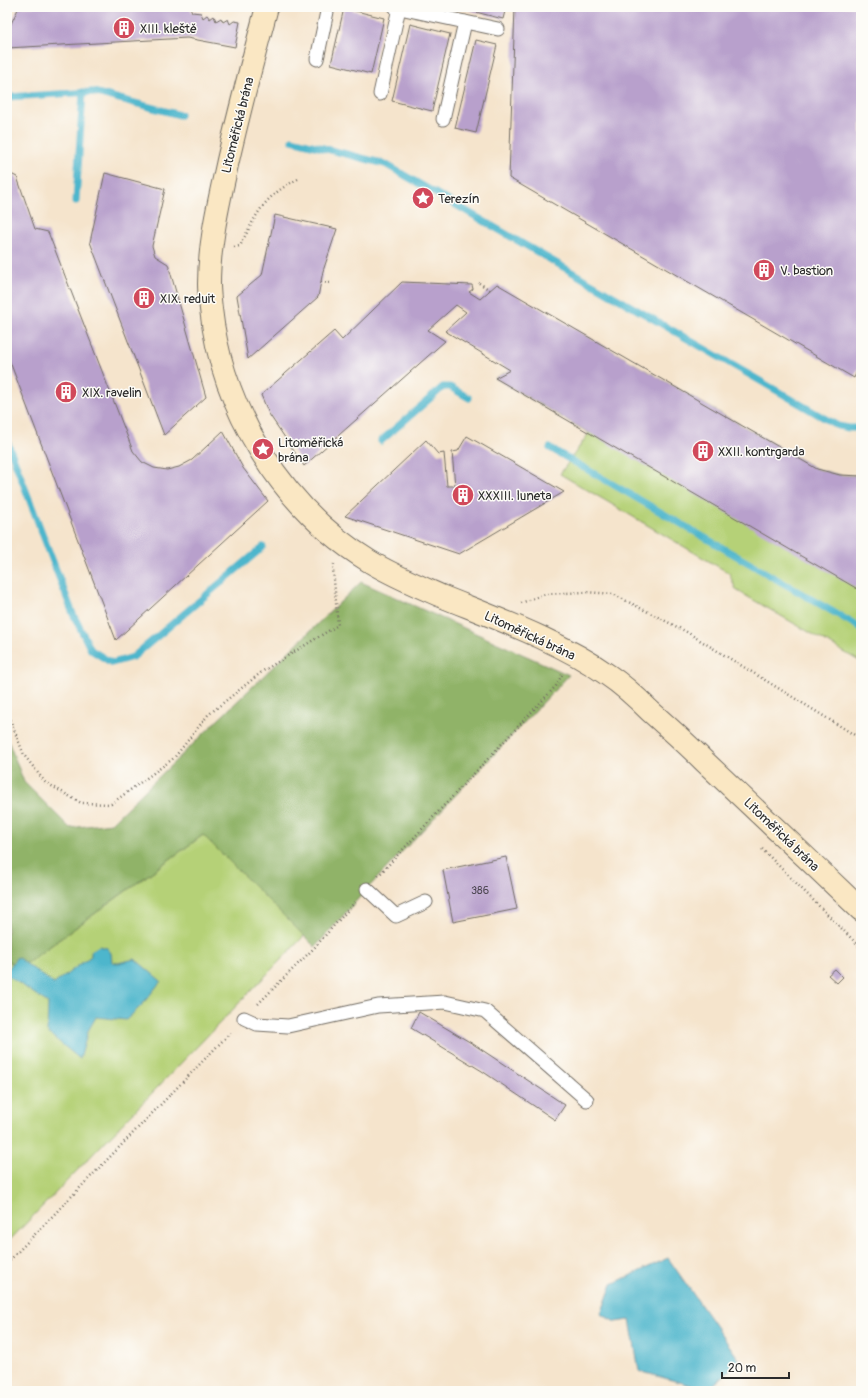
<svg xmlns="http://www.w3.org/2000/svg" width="868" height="1398" font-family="Pangolin,sans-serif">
<rect width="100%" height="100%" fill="#fdfcf7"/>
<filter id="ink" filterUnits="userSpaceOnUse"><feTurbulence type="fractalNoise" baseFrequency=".025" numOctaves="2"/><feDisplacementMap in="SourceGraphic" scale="8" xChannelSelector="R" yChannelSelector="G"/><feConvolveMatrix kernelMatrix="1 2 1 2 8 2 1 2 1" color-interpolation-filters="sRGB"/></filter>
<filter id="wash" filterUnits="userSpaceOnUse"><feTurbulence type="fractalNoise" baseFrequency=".012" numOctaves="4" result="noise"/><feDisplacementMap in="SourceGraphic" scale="16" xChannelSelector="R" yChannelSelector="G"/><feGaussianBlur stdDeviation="0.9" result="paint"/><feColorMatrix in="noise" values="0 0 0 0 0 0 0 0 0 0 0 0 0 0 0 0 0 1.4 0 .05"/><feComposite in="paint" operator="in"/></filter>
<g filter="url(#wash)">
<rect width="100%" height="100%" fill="#f5e4cc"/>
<g fill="#b5d177" stroke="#707e51">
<polygon points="581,333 817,469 840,475 861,476 861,662 736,590 729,573 560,474 589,433 495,378"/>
<polygon points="203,835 304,936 7,1243 7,960 20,968"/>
</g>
<polygon fill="#90b368" stroke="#5e6f4a" points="361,582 569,675 367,889 315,947 203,835 20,968 7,960 7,738 24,782 70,828 111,823"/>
<g fill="#4eb6cc" stroke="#3c707c">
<polygon points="99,946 107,948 111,953 112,962 118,963 135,959 161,981 141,1006 126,1020 96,1017 88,1031 80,1059 47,1032 48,1003 7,975 7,971 17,957 54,984 91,956 91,951"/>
<polygon points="668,1258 740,1361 708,1390 639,1371 630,1320 615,1322 601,1314 612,1284"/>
</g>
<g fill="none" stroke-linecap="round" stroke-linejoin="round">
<g stroke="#4eb6cc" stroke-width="7">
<polyline points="7,97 93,92 180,115"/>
<polyline points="292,140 385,164 838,426 849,428 861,428"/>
<polyline points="76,201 83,92"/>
<polyline points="7,441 73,614 91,650 112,663 133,657 263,547"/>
<polyline points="381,441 443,387 450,387 469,398"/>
<polyline points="550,448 861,628"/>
</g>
</g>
<g id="blocks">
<g fill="#b8a0cc">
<polygon points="19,7 190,7 192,12 201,13 203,18 207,15 210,19 214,16 216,21 221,18 223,22 228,19 230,24 234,21 240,22 235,47 187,38 7,48 7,32"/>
<polygon points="456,7 506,7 503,19"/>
<polygon points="515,7 861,7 861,362 854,378 509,178"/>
<polygon points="344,8 384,18 371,74 331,64"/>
<polygon points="410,24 450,34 432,111 392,101"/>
<polygon points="476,40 497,45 476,133 455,128"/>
<polygon points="7,172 17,177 35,229 48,232 133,451 142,462 154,468 167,470 179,467 192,460 223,431 243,468 268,501 116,640 7,354"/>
<polygon points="105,173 165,189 152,246 155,256 168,264 206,397 164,435 90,242"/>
<polygon points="275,215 337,229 323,271 318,297 248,359 237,296 262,275"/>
<polygon points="402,282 472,285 473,289 469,292 480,299 497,284 817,469 840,475 861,476 861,591 495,378 510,370 445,331 466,312 456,305 428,330 445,341 304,466 269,414 261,395 334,331 342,340"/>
<polygon points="467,436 564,492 459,554 345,516 426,440 438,454 444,453 447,486 455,486 452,452 458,451"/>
<polygon points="506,857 517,909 453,922 443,870"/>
<polygon points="835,969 843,977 837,983 828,975"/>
<polygon points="419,1012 473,1044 565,1105 555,1120 482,1071 411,1028"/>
</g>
</g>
</g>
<g filter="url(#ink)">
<use href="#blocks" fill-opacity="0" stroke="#726c63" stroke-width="1"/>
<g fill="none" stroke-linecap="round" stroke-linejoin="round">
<g stroke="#726c63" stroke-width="15">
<g id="service">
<polyline points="395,7 498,29"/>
<polyline points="317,59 328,7"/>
<polyline points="380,94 399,8"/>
<polyline points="443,119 465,22"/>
<polyline points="367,889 396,916 426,902"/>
<polyline points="244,1018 257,1024 288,1026 378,1006 445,1002 485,1011 587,1100"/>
</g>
</g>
<g stroke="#726c63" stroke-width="24">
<path id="secondary" d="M267,7C252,63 237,118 225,174C217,210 209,247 209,284C209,292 210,300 211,309C222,409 282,508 369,561C392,575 416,585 441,596C495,618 560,641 608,675C623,685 637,698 650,711C668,727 687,744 704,761C757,811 809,860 861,910"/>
</g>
<g stroke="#726c63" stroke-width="2.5" stroke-dasharray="1 3" stroke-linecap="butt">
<path d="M234,247L240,246C258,211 264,196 300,178"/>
<polyline points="321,282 330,283"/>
<polyline points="479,283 490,290"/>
<polyline points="521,603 545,594 586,592 613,594 685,631 861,739"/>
<polyline points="7,712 24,755 45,782 81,803 111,804 174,758 208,715 263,671 338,625 333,569 334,564"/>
<polyline points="762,849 861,948"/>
<polyline points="378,876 556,686 563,673"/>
<polyline points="258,1004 315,947 355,902"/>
<polyline points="7,1263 232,1031"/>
</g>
<use href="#service" stroke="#fff" stroke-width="13"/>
<use href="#secondary" stroke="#fae7c3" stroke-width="22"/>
</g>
</g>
<defs>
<g id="building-disc" transform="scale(1.15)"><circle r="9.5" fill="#d1495b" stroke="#fdfcf7"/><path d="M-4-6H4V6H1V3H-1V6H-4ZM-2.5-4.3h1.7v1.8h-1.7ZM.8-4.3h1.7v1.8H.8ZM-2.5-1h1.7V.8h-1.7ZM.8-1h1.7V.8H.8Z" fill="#fff"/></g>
<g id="sight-disc" transform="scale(1.15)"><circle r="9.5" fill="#d1495b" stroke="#fdfcf7"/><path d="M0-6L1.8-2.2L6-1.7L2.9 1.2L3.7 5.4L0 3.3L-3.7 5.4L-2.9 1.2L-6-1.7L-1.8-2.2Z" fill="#fff"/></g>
</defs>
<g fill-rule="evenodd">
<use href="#building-disc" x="124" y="28"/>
<use href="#sight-disc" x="423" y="198"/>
<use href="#building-disc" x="764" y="270"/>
<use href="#building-disc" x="144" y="298"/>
<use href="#building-disc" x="66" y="392"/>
<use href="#sight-disc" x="263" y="449"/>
<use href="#building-disc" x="703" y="451"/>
<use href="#building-disc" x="463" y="495"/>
</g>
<g text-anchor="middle" stroke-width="3" stroke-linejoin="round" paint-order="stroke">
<g font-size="11" fill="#4e4853">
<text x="480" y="894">386</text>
</g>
<g font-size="13" fill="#2b2b2b" stroke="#fdfcf7" text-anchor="start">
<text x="140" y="33">XIII. kleště</text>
<text x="438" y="203">Terezín</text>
<text x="780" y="275">V. bastion</text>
<text x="160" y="303">XIX. reduit</text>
<text x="82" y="397">XIX. ravelin</text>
<text x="278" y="447">Litoměřická<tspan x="278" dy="15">brána</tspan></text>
<text x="718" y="456">XXII. kontrgarda</text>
<text x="478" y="500">XXXIII. luneta</text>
</g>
<g font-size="13" fill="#2b2b2b" stroke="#fdfcf7">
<text transform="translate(237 125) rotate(-76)" y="5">Litoměřická brána</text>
<text transform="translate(530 635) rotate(25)" y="5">Litoměřická brána</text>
<text transform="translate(782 834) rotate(44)" y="5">Litoměřická brána</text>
</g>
</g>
<rect width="868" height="1398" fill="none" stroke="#fdfcf7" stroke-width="24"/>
<path d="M722 1372v6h67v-6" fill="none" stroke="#2b2b2b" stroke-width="2"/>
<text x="728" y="1372" font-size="12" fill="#2b2b2b" stroke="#fdfcf7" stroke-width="3" paint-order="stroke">20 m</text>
</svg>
